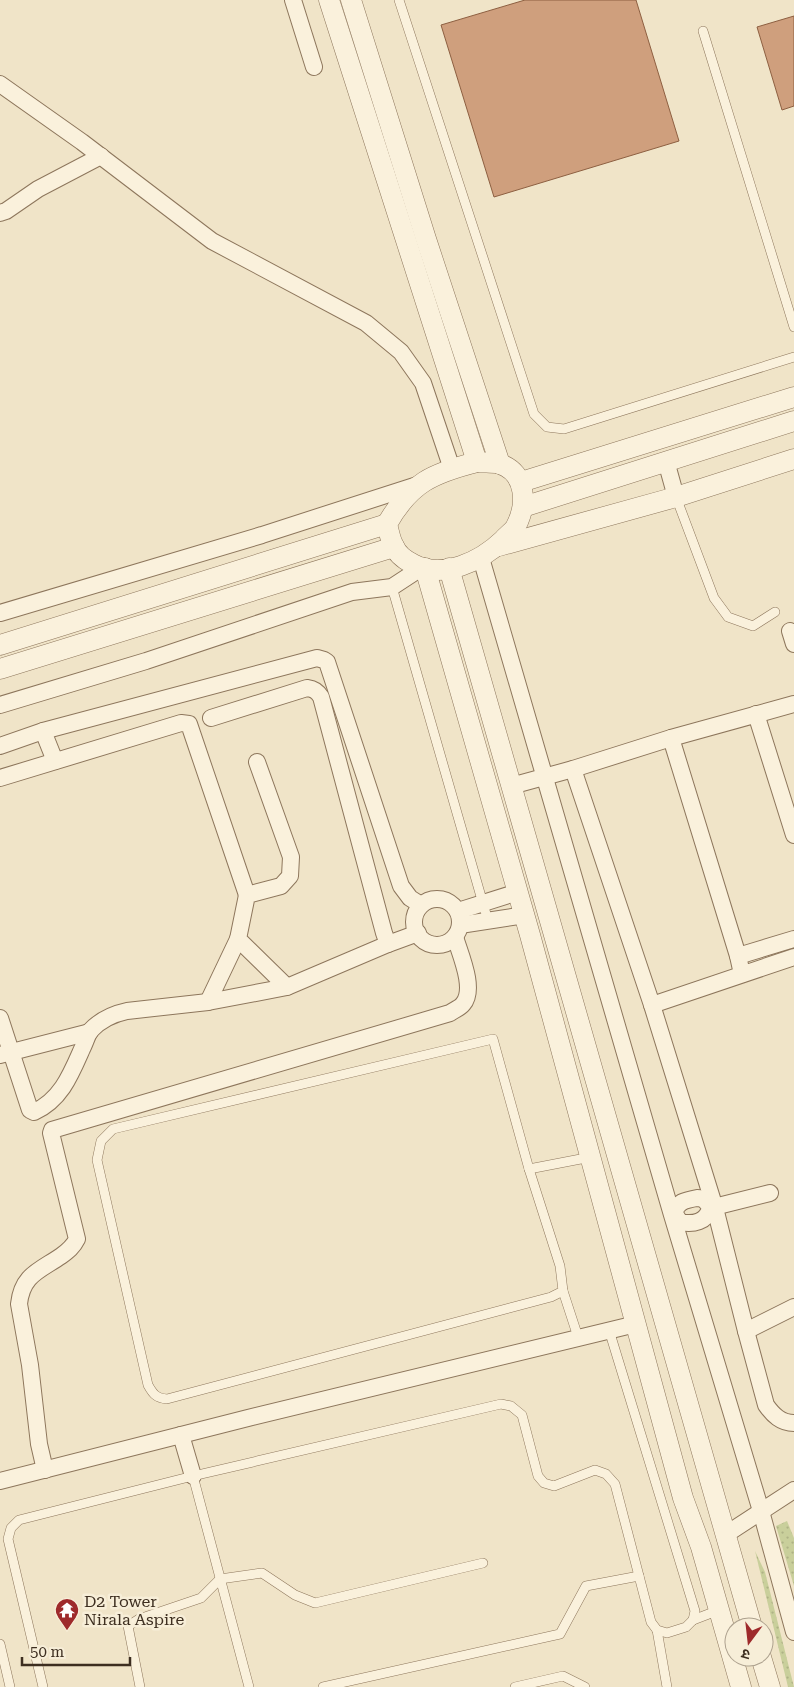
<svg xmlns="http://www.w3.org/2000/svg" width="794" height="1687" font-family="'Roboto Serif','Noto Sans Devanagari',serif">
<defs>
<pattern id="garden-dots" width="8" height="8" patternUnits="userSpaceOnUse" patternTransform="scale(1.25)"><rect width="8" height="8" fill="#c9cf9b"/><path d="M2 2h.1M6 6h.1" fill="none" stroke="#aeb285" stroke-width="1.8" stroke-linecap="round"/></pattern>
</defs>
<rect width="100%" height="100%" fill="#f0e4c8"/>
<g fill="url(#garden-dots)">
<polygon points="787,1521 794,1538 794,1586 776,1526"/>
<polygon points="755,1551 765,1572 794,1687 788,1687"/>
</g>
<g fill="#cf9f7d" stroke="#8d5f41">
<polygon points="525,0 636,0 679,141 494,197 441,25"/>
<polygon points="794,16 794,106 782,110 757,27"/>
</g>
<g fill="none" stroke-linecap="round" stroke-linejoin="round">
<g stroke="#8d765c" stroke-width="10">
<g id="service">
<polyline points="399,0 534,414 547,427 564,429 794,357"/>
<polyline points="703,31 794,327"/>
<polyline points="676,497 714,598 728,617 753,626 775,612"/>
<polyline points="392,587 488,921"/>
<path d="M493,1039L529,1169L560,1266L563,1291L551,1297L167,1399C156,1398 153,1394 148,1385L97,1160L101,1141L113,1129Z"/>
<polyline points="529,1169 591,1157"/>
<polyline points="563,1291 578,1337"/>
<polyline points="193,1476 249,1687"/>
<polyline points="693,1620 719,1610"/>
<polyline points="657,1630 667,1687"/>
<polyline points="0,1644 10,1687"/>
<polyline points="43,1687 8,1539 11,1528 19,1520 193,1476 501,1404 511,1406 522,1415 538,1476 544,1483 554,1486 595,1470 606,1474 615,1484 651,1622 657,1630 667,1633 686,1627 693,1620 695,1611 609,1330"/>
<polyline points="140,1687 128,1626 139,1619 201,1598 220,1579 262,1573 295,1595 315,1603 483,1563"/>
<polyline points="323,1687 560,1634 586,1586 639,1576"/>
<polyline points="515,1687 563,1676 585,1687"/>
</g>
</g>
<g stroke="#8d765c" stroke-width="18">
<g id="minor">
<polyline points="293,0 314,67"/>
<polyline points="0,84 82,142 212,241 366,323 401,352 423,383 452,469"/>
<polyline points="0,213 6,211 38,189 101,156"/>
<polyline points="666,461 676,497"/>
<polyline points="481,558 672,1215 761,1511 794,1632"/>
<polyline points="0,613 262,535 417,485"/>
<polyline points="790,631 794,644"/>
<polyline points="0,705 146,661 352,592 392,587 421,568"/>
<polyline points="756,714 794,835"/>
<path d="M211,718L307,688C314,689 317,691 321,697L384,933L388,944L418,933"/>
<polyline points="43,731 55,761"/>
<polyline points="671,738 738,956 742,974"/>
<polyline points="0,746 43,731 317,658 324,660 327,662 401,886 410,898 421,905"/>
<polyline points="257,762 291,857 290,876 281,886 247,895 238,939 287,987"/>
<path d="M573,769L652,1005L715,1208L746,1331L766,1405C773,1415 781,1423 794,1423"/>
<polyline points="0,778 181,723 189,724 247,895"/>
<polyline points="511,786 573,769 671,738 794,704"/>
<circle cx="437" cy="922" r="23"/>
<polyline points="458,911 518,892"/>
<polyline points="460,925 525,915"/>
<polyline points="738,956 794,939"/>
<polyline points="208,1002 238,939"/>
<polyline points="652,1005 794,957"/>
<path d="M0,1018L30,1110L34,1112C61,1100 71,1074 82,1049C85,1043 87,1036 90,1031C100,1020 113,1014 127,1011L208,1002L287,987L388,944"/>
<polyline points="0,1055 90,1032"/>
<path d="M697,1198C704,1198 707,1202 710,1208C707,1222 693,1225 680,1222L675,1214C675,1202 686,1200 697,1198Z"/>
<polyline points="710,1208 770,1193"/>
<polyline points="746,1331 794,1307"/>
<polyline points="181,1435 193,1476"/>
<path d="M45,1470L39,1444L30,1365L19,1304C22,1275 39,1271 61,1256C68,1251 73,1247 77,1239L51,1133L52,1130L450,1013C454,1010 460,1008 463,1004C476,989 460,954 455,937"/>
<polyline points="0,1481 248,1418 636,1324"/>
<polyline points="725,1535 794,1490"/>
</g>
</g>
<g stroke="#8d765c" stroke-width="21">
<g id="tertiary">
<polyline points="329,0 477,462"/>
<polyline points="351,0 426,239 500,464"/>
<path d="M477,462C484,463 494,462 500,464C527,473 527,505 516,526C514,531 507,535 503,540C481,561 443,580 413,564C405,560 397,554 394,546C390,540 389,531 387,524C410,483 433,473 477,462Z"/>
<polyline points="521,482 794,397"/>
<polyline points="523,507 794,421"/>
<polyline points="499,546 676,497 794,459"/>
<polyline points="425,568 530,935 683,1498 701,1547 741,1687"/>
<polyline points="449,568 752,1627"/>
<polyline points="0,645 387,524"/>
<polyline points="0,669 394,547"/>
<polyline points="761,1657 770,1687"/>
</g>
</g>
<use href="#service" stroke="#faf1dc" stroke-width="9"/>
<use href="#minor" stroke="#faf1dc" stroke-width="16"/>
<use href="#tertiary" stroke="#faf1dc" stroke-width="20"/>
</g>
<defs>
<g id="temple-pin" transform="scale(1.25)"><path d="M0 17L-7.5 6A9.5 9.5 0 1 1 7.5 6Z" fill="#9e2a2b" stroke="#f7eed8"/><path d="M0-6L5-2H3V0L6.5 2.5H4V6H1.5V3h-3V6H-4V2.5H-6.5L-3 0V-2H-5Z" fill="#fff"/></g>
</defs>
<g fill-rule="evenodd">
<use href="#temple-pin" x="67" y="1610"/>
</g>
<g text-anchor="middle" stroke-width="5" stroke-linejoin="round" paint-order="stroke">
<g font-size="16" fill="#3d2e20" stroke="#f7eed8" text-anchor="start">
<text x="84" y="1607">D2 Tower<tspan x="84" dy="18">Nirala Aspire</tspan></text>
</g>
</g>
<g transform="translate(749 1642) rotate(195)"><circle r="24" fill="#f7eed8" stroke="#ada18e"/>
<path d="M0-4L9 19L0 12L-9 19Z" fill="#9e2a2b"/>
<text y="-8" font-size="14" font-weight="bold" text-anchor="middle" fill="#3d2e20">उ</text>
</g>
<path d="M22 1657v8h108v-8" fill="none" stroke="#3d2e20" stroke-width="2.5"/>
<text x="30" y="1657" font-size="15" fill="#3d2e20" stroke="#f7eed8" stroke-width="4" paint-order="stroke">50 m</text>
</svg>
